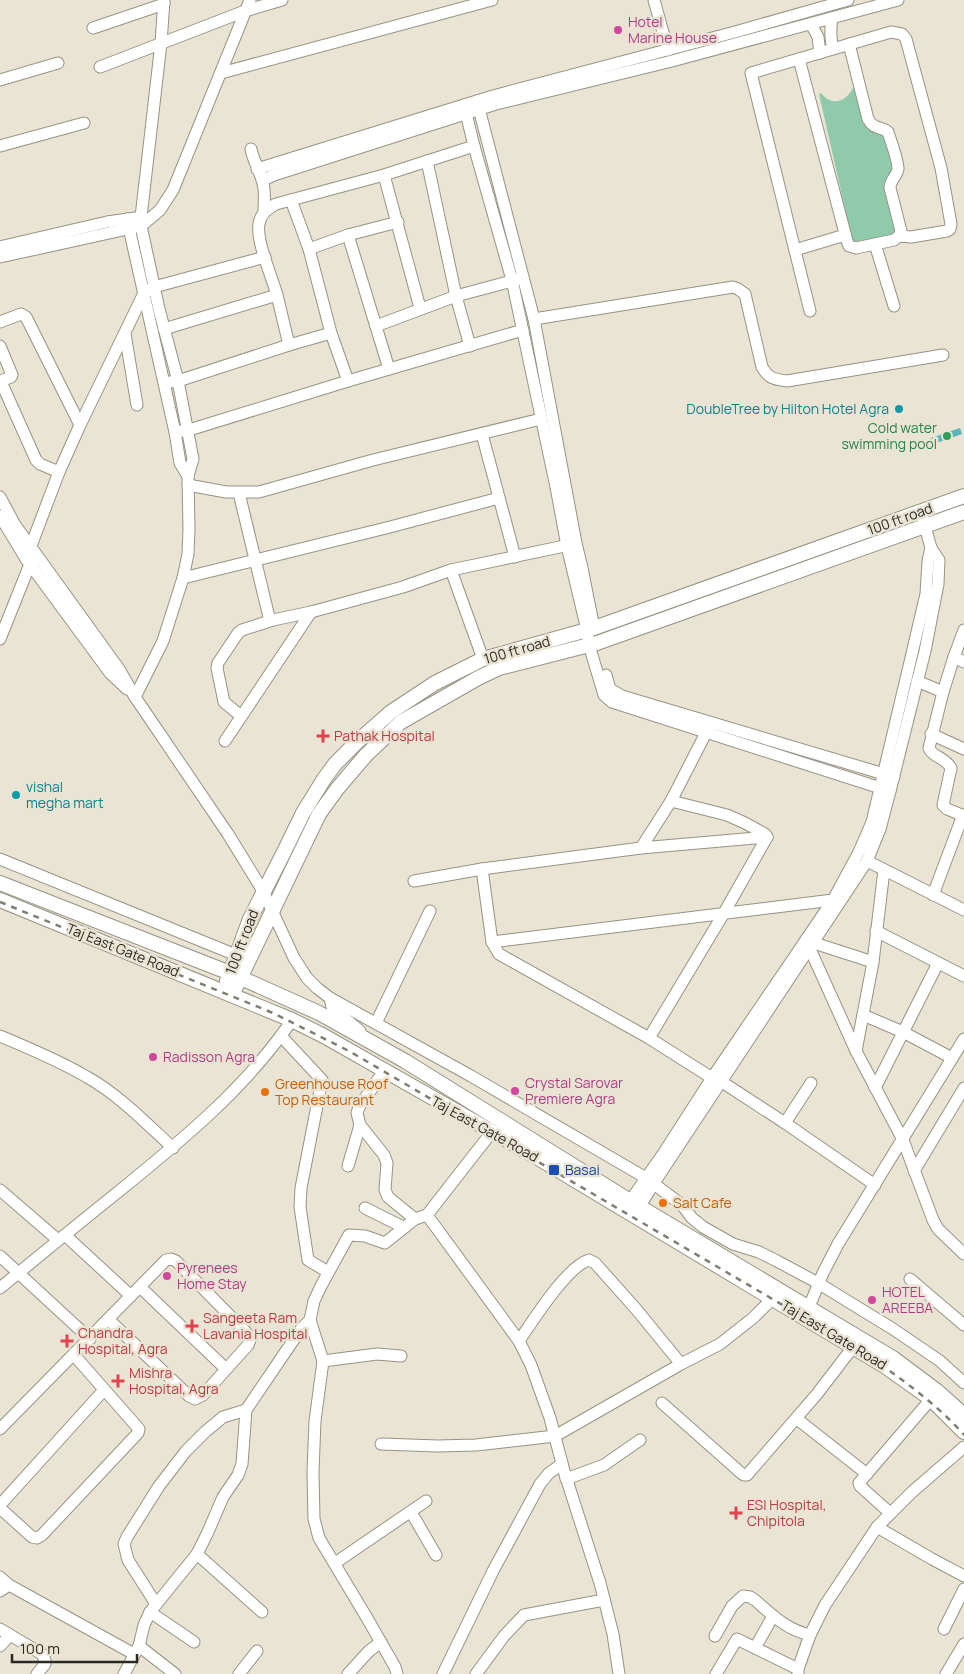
<svg xmlns="http://www.w3.org/2000/svg" width="964" height="1674" font-family="Manrope,sans-serif">
<rect width="100%" height="100%" fill="#e9e4d3"/>
<path fill="#8fcaab" d="M854,86H855L864,122L868,128L886,137L893,169L895,232L894,235L862,243L854,242L851,235L819,94L821,93C833,108 847,101 854,86Z"/>
<polygon fill="#5ab4bb" points="960,428 962,434 933,444 931,438"/>
<g fill="none" stroke-linecap="round" stroke-linejoin="round">
<g stroke="#979383" stroke-width="13">
<g id="minor">
<polyline points="654,0 668,50"/>
<path d="M832,18C830,29 830,37 833,49"/>
<polyline points="811,24 818,37 820,53"/>
<polyline points="93,28 164,4"/>
<path d="M799,59L847,241L849,246L856,248L894,240L899,236L901,231L890,188C890,180 897,176 898,169C898,159 891,142 888,132C880,125 875,131 868,119L849,44"/>
<polyline points="100,67 245,11 282,0"/>
<polyline points="221,73 492,0"/>
<polyline points="0,80 58,63"/>
<polyline points="477,101 534,319 576,543 582,568 594,628"/>
<polyline points="465,105 466,113 474,146 512,280 556,487 567,546 587,630 589,645 604,695 612,702 890,791"/>
<polyline points="0,146 84,123"/>
<path d="M251,149C253,160 259,169 262,180C266,190 264,202 264,213"/>
<polyline points="427,161 456,296 470,346"/>
<polyline points="257,169 493,96 735,32 848,0"/>
<polyline points="384,175 420,308"/>
<polyline points="263,180 274,175 496,104 672,61 898,0"/>
<polyline points="291,200 309,249 331,333 348,381"/>
<polyline points="127,219 175,432 180,463 188,476"/>
<polyline points="348,235 389,369"/>
<polyline points="875,244 894,306"/>
<polyline points="0,247 107,222 135,218"/>
<polyline points="309,249 348,235 398,222"/>
<polyline points="795,250 845,235"/>
<polyline points="0,257 141,226 160,210 173,190 250,0"/>
<polyline points="810,311 751,73 891,32 902,34 906,39 941,168 951,224 950,229 947,231 911,237 899,236"/>
<path d="M534,319L733,287L738,289L745,294L762,367C769,379 774,379 787,381L943,355"/>
<polyline points="0,322 21,314 26,317 80,425"/>
<polyline points="376,326 456,296 519,279"/>
<polyline points="164,329 277,295"/>
<polyline points="125,334 137,405"/>
<path d="M289,345C285,328 281,312 277,295C272,277 256,241 259,224C260,215 268,208 276,204L384,175L474,146"/>
<polyline points="0,346 12,375 11,377 3,380 2,384 36,460 40,464 59,472"/>
<polyline points="170,382 178,381 289,345 331,333"/>
<polyline points="175,432 189,430 348,381 523,330"/>
<polyline points="482,434 515,557"/>
<polyline points="188,485 226,492 259,492 373,460 541,419"/>
<polyline points="239,493 269,617 273,620 311,612 403,587 451,570 574,544"/>
<polyline points="0,497 15,525 119,669 135,697 228,834 263,891 294,958 307,978 317,988 330,998 471,1076 646,1178 682,1205 692,1218 703,1227 733,1244 759,1252 777,1261 818,1283 893,1329 940,1361 964,1383"/>
<polyline points="0,516 26,559 110,673 127,689"/>
<polyline points="26,559 59,472 80,425 144,293 154,287 265,257"/>
<polyline points="451,570 483,659"/>
<polyline points="183,578 390,527 499,498"/>
<polyline points="0,639 32,559"/>
<polyline points="954,657 964,630"/>
<path d="M964,662L954,657L943,692L929,748C932,757 945,757 951,768L943,805L947,809L964,816"/>
<polyline points="606,675 610,689 622,696 894,777"/>
<polyline points="917,681 943,692"/>
<polyline points="135,697 163,641 183,578 188,554 189,529 188,476 193,459 178,381 159,309 141,226 141,217 161,43 164,0"/>
<polyline points="241,716 224,702 217,668 218,663 238,633 242,630 273,620"/>
<polyline points="931,734 964,749"/>
<polyline points="225,741 311,612"/>
<polyline points="671,801 727,815 745,823 765,834 767,837"/>
<polyline points="641,848 671,801 709,727"/>
<polyline points="0,859 236,955"/>
<polyline points="867,861 964,910"/>
<polyline points="482,869 492,942 499,954 649,1038 712,1078"/>
<polyline points="414,881 482,869 641,848 767,837"/>
<polyline points="933,895 963,815"/>
<polyline points="876,931 964,976"/>
<polyline points="492,942 833,900"/>
<polyline points="814,943 873,962"/>
<polyline points="810,949 856,1051 903,1140 933,1220 938,1229 964,1254"/>
<polyline points="330,998 332,1007 335,1010 360,1031"/>
<polyline points="863,1015 903,1032 952,1058"/>
<polyline points="376,1023 430,911"/>
<path d="M0,1036C29,1048 60,1061 87,1077C119,1095 146,1123 173,1148"/>
<polyline points="281,1036 322,1080 301,1188 300,1207 308,1260 328,1272"/>
<polyline points="649,1038 724,913 767,837"/>
<polyline points="856,1051 873,962 884,870"/>
<polyline points="722,1082 785,1123 875,1185"/>
<polyline points="875,1088 938,963"/>
<polyline points="785,1123 811,1083"/>
<polyline points="360,1125 384,1155 387,1163 385,1190 388,1197 415,1219"/>
<polyline points="348,1166 360,1125 357,1113 359,1107 384,1071"/>
<polyline points="914,1171 964,1088"/>
<polyline points="0,1190 58,1240"/>
<polyline points="626,1207 663,1154 712,1078 833,900 859,852 872,822 910,662 926,594 928,561 931,548"/>
<polyline points="365,1208 403,1227"/>
<polyline points="635,1214 654,1183 867,861 880,829 890,791 925,651 938,584 939,560 931,548 921,512"/>
<polyline points="427,1215 519,1341 531,1365 550,1418 564,1471 600,1583 613,1634 619,1674"/>
<polyline points="65,1235 131,1296"/>
<polyline points="0,1256 90,1339"/>
<polyline points="910,1279 964,1325"/>
<polyline points="140,1287 226,1369"/>
<path d="M0,1288C39,1256 78,1224 118,1192C181,1141 246,1088 292,1020"/>
<polyline points="809,1307 823,1273 838,1244 964,1039"/>
<path d="M519,1341C532,1322 567,1266 589,1260L595,1263L636,1309L681,1364"/>
<polyline points="323,1361 377,1354 401,1356"/>
<polyline points="662,1403 741,1473 744,1475 747,1475 817,1394 853,1347"/>
<polyline points="797,1419 867,1474"/>
<polyline points="0,1429 166,1260 171,1259 176,1261 246,1332 250,1340 248,1345 203,1395 195,1399 189,1396 108,1319"/>
<polyline points="381,1444 438,1446 476,1445 555,1436 681,1364 720,1344 753,1318 773,1298"/>
<polyline points="566,1479 604,1465 640,1440"/>
<polyline points="0,1505 104,1390"/>
<polyline points="0,1508 32,1537 37,1538 42,1535 138,1433 139,1429 74,1355"/>
<polyline points="411,1512 436,1555"/>
<polyline points="890,1513 860,1486 859,1483 931,1399"/>
<polyline points="877,1527 932,1559 964,1576"/>
<polyline points="197,1554 262,1612"/>
<polyline points="335,1563 426,1501"/>
<polyline points="0,1577 9,1585 0,1591"/>
<polyline points="9,1585 134,1654"/>
<polyline points="156,1604 128,1560 124,1544 127,1537 159,1486 186,1451 205,1432 223,1417 246,1410"/>
<polyline points="150,1612 194,1642"/>
<polyline points="0,1629 42,1654 45,1660 45,1664 37,1674"/>
<polyline points="944,1629 964,1589"/>
<path d="M715,1636L732,1606L743,1596L750,1597L755,1600C772,1615 787,1630 810,1635"/>
<polyline points="0,1646 10,1635"/>
<polyline points="139,1646 175,1674"/>
<polyline points="755,1648 773,1616"/>
<polyline points="124,1674 139,1646 144,1625 150,1612 197,1554 207,1534 223,1497 238,1475 242,1464 246,1410 301,1329 310,1320"/>
<polyline points="239,1674 257,1651"/>
<polyline points="348,1674 369,1651 381,1642"/>
<polyline points="397,1674 395,1667 367,1618 319,1538 314,1519 313,1472 315,1421 323,1361 310,1320 314,1301 321,1286 349,1235 365,1236 385,1243 415,1219 427,1215 491,1133"/>
<polyline points="443,1674 493,1571 540,1484 549,1473 562,1464"/>
<polyline points="476,1674 504,1636 524,1615 604,1600"/>
<polyline points="716,1674 737,1639 798,1669"/>
<polyline points="798,1674 798,1669 810,1635 825,1605 877,1527 912,1492 964,1447"/>
<polyline points="946,1674 964,1644"/>
</g>
</g>
<g stroke="#979383" stroke-width="16">
<g id="major">
<polyline points="0,883 230,973 319,1013 405,1061 630,1201 893,1358 937,1391 964,1415"/>
<polyline points="0,900 292,1020 324,1036 533,1155 886,1367 931,1399 964,1432"/>
<polyline points="227,981 250,919 257,905 282,856 303,813 324,779 335,764 358,741 391,712 435,683 483,659 594,628 964,496"/>
<polyline points="232,995 319,814 337,789 366,755 401,722 478,678 499,668 597,643 964,512"/>
</g>
</g>
<use href="#minor" stroke="#fff" stroke-width="11"/>
<use href="#major" stroke="#fff" stroke-width="14"/>
<path stroke="#817e73" stroke-width="2.5" stroke-dasharray="6 6" stroke-linecap="butt" d="M0,902L273,1013L349,1051L868,1355C902,1380 936,1403 964,1435"/>
</g>
<g fill="#d1479c" stroke="#e9e4d3" stroke-width="2">
<circle cx="618" cy="30" r="5"/>
<circle cx="153" cy="1057" r="5"/>
<circle cx="515" cy="1091" r="5"/>
<circle cx="167" cy="1276" r="5"/>
<circle cx="872" cy="1300" r="5"/>
</g>
<g fill="#0f9aa8" stroke="#e9e4d3" stroke-width="2">
<circle cx="899" cy="409" r="5"/>
<circle cx="16" cy="795" r="5"/>
</g>
<circle fill="#2e9e5b" stroke="#e9e4d3" stroke-width="2" cx="947" cy="436" r="5"/>
<g fill="#e0444e" stroke="#e9e4d3" stroke-width="2">
<path d="M320.5 728.5h5v5h5v5h-5v5h-5v-5h-5v-5h5z"/>
<path d="M189.5 1318.5h5v5h5v5h-5v5h-5v-5h-5v-5h5z"/>
<path d="M64.5 1333.5h5v5h5v5h-5v5h-5v-5h-5v-5h5z"/>
<path d="M115.5 1373.5h5v5h5v5h-5v5h-5v-5h-5v-5h5z"/>
<path d="M733.5 1505.5h5v5h5v5h-5v5h-5v-5h-5v-5h5z"/>
</g>
<g fill="#e8710a" stroke="#e9e4d3" stroke-width="2">
<circle cx="265" cy="1092" r="5"/>
<circle cx="663" cy="1203" r="5"/>
</g>
<rect fill="#1a4fb4" stroke="#e9e4d3" stroke-width="2" x="548" y="1164" width="12" height="12" rx="2.5"/>
<g text-anchor="middle" stroke-width="5" stroke-linejoin="round" paint-order="stroke">
<g font-size="14" fill="#b23c85" stroke="#e9e4d3" text-anchor="start">
<text x="628" y="27">Hotel<tspan x="628" dy="16">Marine House</tspan></text>
<text x="163" y="1062">Radisson Agra</text>
<text x="525" y="1088">Crystal Sarovar<tspan x="525" dy="16">Premiere Agra</tspan></text>
<text x="177" y="1273">Pyrenees<tspan x="177" dy="16">Home Stay</tspan></text>
<text x="882" y="1297">HOTEL<tspan x="882" dy="16">AREEBA</tspan></text>
</g>
<g font-size="14" fill="#0d838f" stroke="#e9e4d3" text-anchor="end">
<text x="889" y="414">DoubleTree by Hilton Hotel Agra</text>
<text x="26" y="792" text-anchor="start">vishal<tspan x="26" dy="16">megha mart</tspan></text>
</g>
<g font-size="14" fill="#27864d" stroke="#e9e4d3" text-anchor="end">
<text x="937" y="433">Cold water<tspan x="937" dy="16">swimming pool</tspan></text>
</g>
<g font-size="14" fill="#2b2923" stroke="#e9e4d3">
<text transform="translate(900 519) rotate(-20)" y="5">100 ft road</text>
<text transform="translate(517 650) rotate(-16)" y="5">100 ft road</text>
<text transform="translate(242 942) rotate(-69)" y="5">100 ft road</text>
<text transform="translate(123 950) rotate(22)" y="5">Taj East Gate Road</text>
<text transform="translate(485 1129) rotate(29)" y="5">Taj East Gate Road</text>
<text transform="translate(834 1335) rotate(31)" y="5">Taj East Gate Road</text>
</g>
<g font-size="14" fill="#be3a42" stroke="#e9e4d3" text-anchor="start">
<text x="334" y="741">Pathak Hospital</text>
<text x="203" y="1323">Sangeeta Ram<tspan x="203" dy="16">Lavania Hospital</tspan></text>
<text x="78" y="1338">Chandra<tspan x="78" dy="16">Hospital, Agra</tspan></text>
<text x="129" y="1378">Mishra<tspan x="129" dy="16">Hospital, Agra</tspan></text>
<text x="747" y="1510">ESI Hospital,<tspan x="747" dy="16">Chipitola</tspan></text>
</g>
<g font-size="14" fill="#c56008" stroke="#e9e4d3" text-anchor="start">
<text x="275" y="1089">Greenhouse Roof<tspan x="275" dy="16">Top Restaurant</tspan></text>
<text x="673" y="1208">Salt Cafe</text>
</g>
<g font-size="14" fill="#164399" stroke="#e9e4d3" text-anchor="start">
<text x="565" y="1175">Basai</text>
</g>
</g>
<path d="M12 1654v8h125v-8" fill="none" stroke="#2b2923" stroke-width="2.5"/>
<text x="20" y="1654" font-size="15" fill="#2b2923" stroke="#e9e4d3" stroke-width="4" paint-order="stroke">100 m</text>
</svg>
